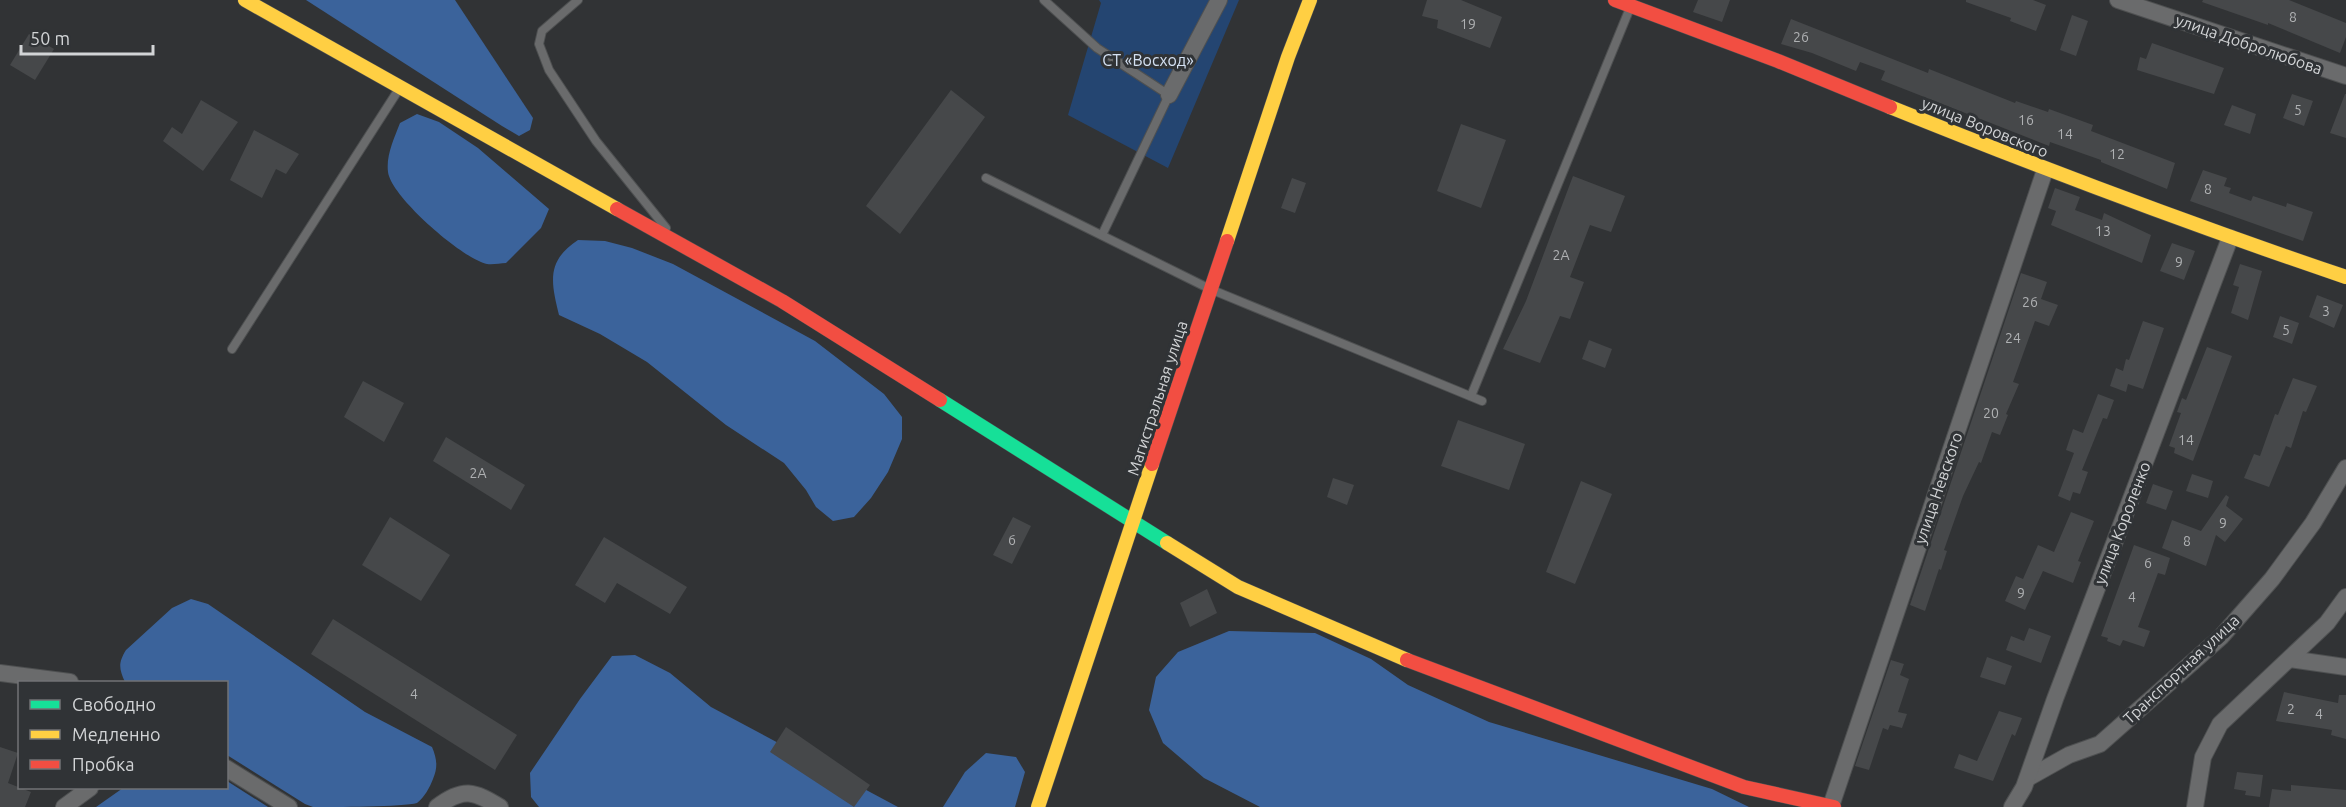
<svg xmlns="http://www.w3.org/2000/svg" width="2346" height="807" font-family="Ubuntu,sans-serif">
<rect width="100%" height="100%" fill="#313335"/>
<polygon fill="#244571" points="1099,0 1239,0 1168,168 1068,115 1101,3"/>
<g fill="#3b639b">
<polygon points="306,0 455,0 533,118 530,130 519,136 502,126"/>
<path d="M417,114L439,122L478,148L549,209L541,228L506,263C500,263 493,265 487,264C463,259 391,197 388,172C386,155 394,139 400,123Z"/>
<path d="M578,240L605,241L632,248L673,264L815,341L884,394L902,417V439L888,472L871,498L854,517L833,521L816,507L806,490L784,463L726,425L647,362L600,334L559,315C551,282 546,261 578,240Z"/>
<path d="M191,599L208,604L365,712L432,747C437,759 438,767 433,779C430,787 424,798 417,803C404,807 333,807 313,807L305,804L227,755L226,682H125C119,669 118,663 126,650L172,608Z"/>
<polygon points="1229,631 1315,633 1371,659 1408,685 1489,722 1712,789 1749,807 1260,807 1204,778 1163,743 1149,710 1156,677 1178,652"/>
<polygon points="635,655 670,673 711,707 898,807 539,807 531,797 530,773 580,699 612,656"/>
<polygon points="986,753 1016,757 1025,772 1015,807 943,807 965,772"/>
<polygon points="227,781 268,807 96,807 123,788 226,788"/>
</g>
<g fill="#46484a">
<polygon points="1427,0 1461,0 1502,17 1490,48 1437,28 1438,20 1422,16"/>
<polygon points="1698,0 1730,0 1722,22 1693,12"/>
<polygon points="1966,0 2033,0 2046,5 2036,31 2010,21 2011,18 1966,2"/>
<polygon points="2203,0 2289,0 2346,23 2346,37 2340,53 2268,23 2268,25 2202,2"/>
<polygon points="2072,15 2088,21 2076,56 2060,50"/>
<polygon points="1791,19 1928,73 1929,69 2015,103 2016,101 2048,112 2049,109 2093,125 2091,131 2175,163 2167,189 2101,162 2101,160 2050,142 2049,146 1881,80 1885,71 1860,62 1856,71 1812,53 1781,44"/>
<polygon points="29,34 54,49 35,80 10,65"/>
<polygon points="2152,43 2224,68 2214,94 2137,70 2140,57 2146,59"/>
<polygon points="951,90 985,117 900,234 866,206"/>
<polygon points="2292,94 2313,101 2304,126 2283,118"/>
<polygon points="2345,94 2346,94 2346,138 2330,133"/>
<polygon points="201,100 238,122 203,171 163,141 172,127 182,134"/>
<polygon points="2232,105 2256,114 2250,134 2224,125"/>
<polygon points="1461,124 1506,140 1481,208 1437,191"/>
<polygon points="254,130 299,154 286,174 276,169 262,198 230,180"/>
<polygon points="2203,170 2227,178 2224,186 2231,188 2229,193 2251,201 2253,196 2286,207 2287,203 2313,212 2303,241 2190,201"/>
<polygon points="1573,176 1625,196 1611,232 1590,225 1570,277 1584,282 1570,319 1560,316 1540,363 1503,349 1526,301"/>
<polygon points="1292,178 1306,183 1295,213 1281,208"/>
<polygon points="2055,188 2080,197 2075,210 2102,220 2104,213 2151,235 2142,263 2051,225 2056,211 2048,208"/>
<polygon points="2172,243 2195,251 2184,280 2160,271"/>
<polygon points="2240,264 2262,271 2248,320 2231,313 2239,287 2233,285"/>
<polygon points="2021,273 2047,282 2041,299 2058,305 2049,326 2035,321 2013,382 2019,384 2006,414 2008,415 2000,435 1992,432 1981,463 1979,462 1963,496 1944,550 1947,551 1941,570 1939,569 1925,611 1910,605"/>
<polygon points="2317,295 2343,305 2334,328 2309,317"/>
<polygon points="2280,316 2299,323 2292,344 2273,337"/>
<polygon points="2143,321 2164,328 2143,389 2128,384 2126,392 2110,386 2116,368 2123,371 2126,359 2129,360"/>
<polygon points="1589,340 1612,349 1605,368 1582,359"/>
<polygon points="2207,347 2232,356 2193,461 2174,453 2175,448 2169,446 2181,413 2177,412 2182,398 2186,400"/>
<polygon points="2293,378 2317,386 2306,412 2303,411 2291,448 2286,446 2269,487 2244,478 2254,454 2260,456 2275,414 2278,415"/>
<polygon points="363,381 404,403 384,442 344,417"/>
<polygon points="2098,394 2114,400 2107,419 2103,418 2082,470 2088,472 2080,494 2073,492 2070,501 2058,496 2074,453 2066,450 2073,429 2083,433"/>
<polygon points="1458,420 1525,444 1509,490 1441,466"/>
<polygon points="446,437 525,485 511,510 433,461"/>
<polygon points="2192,474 2213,481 2208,498 2186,491"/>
<polygon points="1333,478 1354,485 1347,505 1327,497"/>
<polygon points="1581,481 1612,494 1575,584 1546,572"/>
<polygon points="2153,484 2173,491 2166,510 2146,503"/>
<polygon points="2226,495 2229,497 2226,506 2243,519 2225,542 2216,535 2206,566 2162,548 2172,520 2201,531"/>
<polygon points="2071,512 2094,521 2078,561 2081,562 2073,583 2043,571 2025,610 2005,601 2016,576 2023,579 2038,545 2054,552"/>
<polygon points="390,517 450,555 421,601 362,565"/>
<polygon points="1013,517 1031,526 1012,564 993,555"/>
<polygon points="604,537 687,587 670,614 617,583 605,603 575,585"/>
<polygon points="2134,545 2170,558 2165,575 2158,573 2138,627 2150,631 2144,647 2123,640 2120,646 2107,641 2108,638 2101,636"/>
<polygon points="1207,589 1217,613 1190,627 1180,603"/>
<polygon points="333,619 517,735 495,770 311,654"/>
<polygon points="2029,628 2051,636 2041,663 2006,650 2011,636 2024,641"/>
<polygon points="1987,657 2012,666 2005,685 1980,677"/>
<polygon points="1891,660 1904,664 1900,675 1909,679 1898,712 1907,714 1902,728 1890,725 1888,730 1883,728 1869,770 1855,766"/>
<polygon points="2284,692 2338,703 2339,695 2346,695 2346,739 2331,735 2332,730 2276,721"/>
<polygon points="1999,711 2022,718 2015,736 2012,734 1993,781 1954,768 1959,754 1977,761"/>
<polygon points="786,727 870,785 854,807 770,752"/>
<polygon points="0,747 18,753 8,783 31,792 25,807 0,807"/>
<polygon points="2237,772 2263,775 2260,797 2245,795 2246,791 2234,789"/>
<polygon points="2291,785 2346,790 2346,807 2269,807 2272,789 2291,791"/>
</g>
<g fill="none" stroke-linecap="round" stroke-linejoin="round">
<g stroke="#4e5051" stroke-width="10">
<g id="lane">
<polyline points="578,0 542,31 539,44 549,70 596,141 666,228"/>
<polyline points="1044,0 1097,48 1169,95 1102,235"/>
<polyline points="986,178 1210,289 1482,401"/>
<polyline points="232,349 399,89"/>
<polyline points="1471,396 1630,8"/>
</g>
</g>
<g stroke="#4e5051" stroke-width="18">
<g id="street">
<polyline points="2118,0 2346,76"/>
<polyline points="1169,95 1219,0"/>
<polyline points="2290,659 2346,667"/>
<polyline points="0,673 70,682"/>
<polyline points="226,768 289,807"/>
<polyline points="2028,778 2069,755 2100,744 2221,637 2272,579 2313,523 2346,468"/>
<polyline points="1831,806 2045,170"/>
<polyline points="64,807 90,788"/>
<path d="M437,807C463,787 474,791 500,807"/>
<polyline points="2012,807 2024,787 2055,699 2230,238"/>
<polyline points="2195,807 2203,757 2220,724 2327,623 2346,597"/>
</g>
</g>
<g stroke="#4e5051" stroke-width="15">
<polyline id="fast" points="940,400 1167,543"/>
</g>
<g stroke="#4e5051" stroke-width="15">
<g id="slow">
<polyline points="245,0 617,209"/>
<path d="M1890,107C2041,168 2192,225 2346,277"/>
<polyline points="1227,241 1288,57 1310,0"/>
<polyline points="1167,543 1238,587 1407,660"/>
<polyline points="1038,807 1152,464"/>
</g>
</g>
<g stroke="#4e5051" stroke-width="15">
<g id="jam">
<polyline points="1615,0 1778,61 1890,107"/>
<polyline points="617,209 782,301 940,400"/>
<polyline points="1152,464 1227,241"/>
<polyline points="1407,660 1744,787 1834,807"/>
</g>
</g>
<use href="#lane" stroke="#6a6b6c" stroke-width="8"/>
<use href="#street" stroke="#6a6b6c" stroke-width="16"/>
<use href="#fast" stroke="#16e098" stroke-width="14"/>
<use href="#slow" stroke="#ffcf43" stroke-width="14"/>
<use href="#jam" stroke="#f24e42" stroke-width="14"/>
</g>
<g text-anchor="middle" stroke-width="6" stroke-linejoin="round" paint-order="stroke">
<g font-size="14" fill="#afb1b3">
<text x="2293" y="22">8</text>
<text x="1468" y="29">19</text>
<text x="1801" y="42">26</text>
<text x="2298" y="115">5</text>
<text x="2026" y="125">16</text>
<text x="2065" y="139">14</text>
<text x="2117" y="159">12</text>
<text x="2208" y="194">8</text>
<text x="2103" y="236">13</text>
<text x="1561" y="260">2А</text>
<text x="2179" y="267">9</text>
<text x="2030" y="307">26</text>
<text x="2326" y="316">3</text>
<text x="2286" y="335">5</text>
<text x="2013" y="343">24</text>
<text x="1991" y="418">20</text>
<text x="2186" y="445">14</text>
<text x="478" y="478">2А</text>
<text x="2223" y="528">9</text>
<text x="1012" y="545">6</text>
<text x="2187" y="546">8</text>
<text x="2148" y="568">6</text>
<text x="2021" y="598">9</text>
<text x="2132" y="602">4</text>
<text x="414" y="699">4</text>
<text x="2291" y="714">2</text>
<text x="2319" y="719">4</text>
</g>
<g font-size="16" fill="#d2d4d6" stroke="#303336">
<text transform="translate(2249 44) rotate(19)" y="6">улица Добролюбова</text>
<text transform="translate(1985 127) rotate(22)" y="6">улица Воровского</text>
<text transform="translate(1157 398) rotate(-72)" y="6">Магистральная улица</text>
<text transform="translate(1938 488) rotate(-71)" y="6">улица Невского</text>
<text transform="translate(2122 523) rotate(-69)" y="6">улица Короленко</text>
<text transform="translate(2181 669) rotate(-43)" y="6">Транспортная улица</text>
</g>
<g font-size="16" fill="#d4e1f3" stroke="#303336">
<text x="1148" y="66">СТ «Восход»</text>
</g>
</g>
<rect x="18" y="681" width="210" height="108" fill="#303336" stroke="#717376" stroke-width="1.5"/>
<rect x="30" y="700" width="30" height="9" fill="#16e098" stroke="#717376" stroke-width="1.5"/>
<text x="72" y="711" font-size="18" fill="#d2d4d6">Свободно</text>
<rect x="30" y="730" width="30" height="9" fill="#ffcf43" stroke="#717376" stroke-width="1.5"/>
<text x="72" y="741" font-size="18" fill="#d2d4d6">Медленно</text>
<rect x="30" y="760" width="30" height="9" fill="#f24e42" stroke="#717376" stroke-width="1.5"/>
<text x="72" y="771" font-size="18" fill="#d2d4d6">Пробка</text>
<path d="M21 45v9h132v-9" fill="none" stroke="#d2d4d6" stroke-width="3"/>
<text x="30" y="45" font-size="18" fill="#d2d4d6" stroke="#303336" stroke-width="4.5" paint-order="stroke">50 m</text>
</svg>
